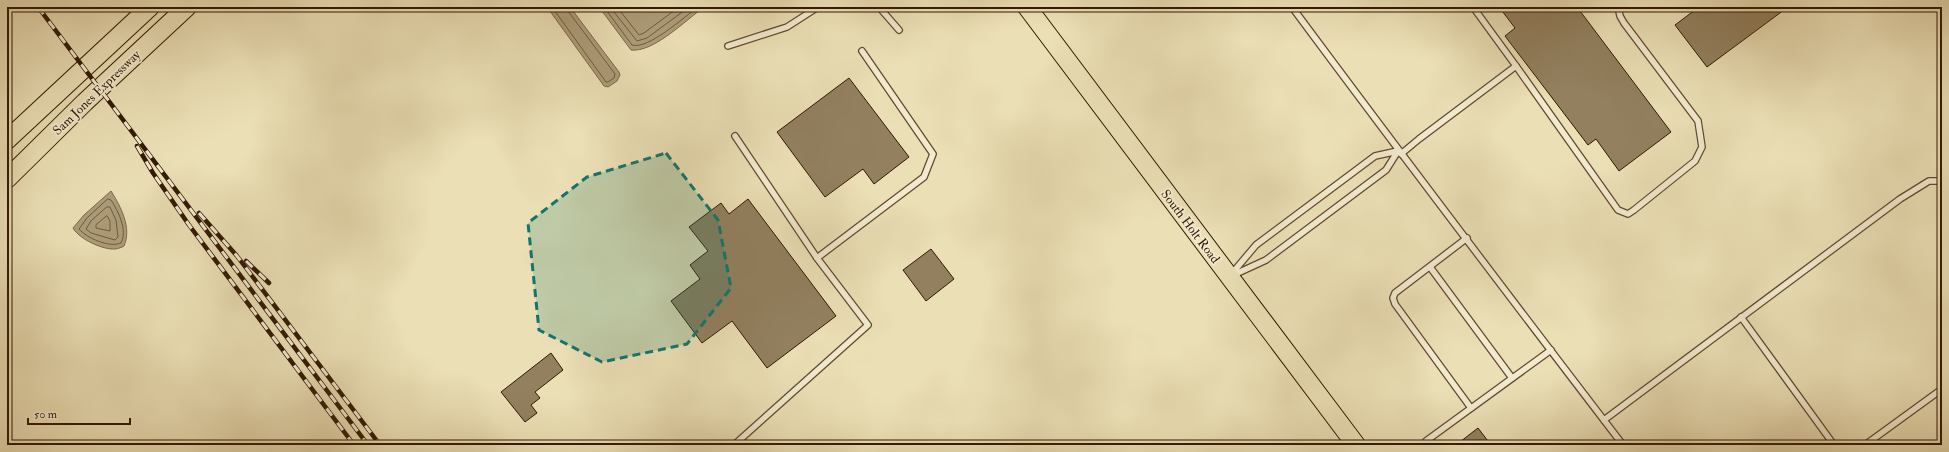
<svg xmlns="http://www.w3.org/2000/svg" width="1949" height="452" font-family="'IM FELL Double Pica',serif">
<rect width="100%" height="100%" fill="#ebdfb5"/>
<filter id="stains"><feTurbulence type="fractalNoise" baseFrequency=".005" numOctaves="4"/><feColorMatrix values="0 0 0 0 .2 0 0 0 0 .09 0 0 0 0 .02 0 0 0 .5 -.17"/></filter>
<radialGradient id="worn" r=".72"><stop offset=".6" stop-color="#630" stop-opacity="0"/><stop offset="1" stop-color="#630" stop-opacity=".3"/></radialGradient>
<g fill="#ac9c78" stroke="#7b6849">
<polygon points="547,7 570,7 619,72 620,75 617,81 608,87 604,86"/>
<path d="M599,7H704C686,20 653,53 631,50Z"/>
<path d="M111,191C121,207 132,228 124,246C122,247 118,249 115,249C103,250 79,239 73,228L84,215Z"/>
</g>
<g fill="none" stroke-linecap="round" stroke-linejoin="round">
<g stroke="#6e5a3d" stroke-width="1">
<polyline points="552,7 606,82 608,82 614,78 615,74 568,11 567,7"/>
<path d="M604,7L632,45C648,50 684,17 698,7"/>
<polyline points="610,7 637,41 647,38 689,7"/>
<polyline points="617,7 639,35 644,33 679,7"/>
<path d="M108,199L111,200C118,211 128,230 121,243C109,248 87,238 79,229L87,218Z"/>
<polygon points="107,207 110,207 116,220 118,237 115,240 91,233 86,229 91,221"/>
<polygon points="107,216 110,221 110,231 96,228 96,225"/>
</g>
</g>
<g fill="#92805f" stroke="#311902">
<polygon points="1499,7 1577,7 1671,132 1619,171 1596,139 1588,145 1505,36 1515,28"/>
<polygon points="1699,7 1788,7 1707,67 1675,25"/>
<polygon points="849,78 909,157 874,184 863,169 825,197 777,132"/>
<polygon points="748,199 836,316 767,368 732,321 702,343 671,301 700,279 690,265 708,251 689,227 721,203 729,214"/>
<polygon points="931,249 954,279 926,301 903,270"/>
<polygon points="551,353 563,370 535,392 540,398 531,405 537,413 525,422 501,392"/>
<polygon points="1478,428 1491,445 1456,445"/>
</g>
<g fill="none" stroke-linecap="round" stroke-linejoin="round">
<g stroke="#604a2f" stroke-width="8">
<g id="lane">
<polyline points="879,7 899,30"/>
<path d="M1292,7C1401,154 1512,300 1623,445"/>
<polyline points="728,46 787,27 818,7"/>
<polyline points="1516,66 1618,210 1628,214 1634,210 1695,161 1702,147 1698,121 1624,23 1620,16 1618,7"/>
<polyline points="735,136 817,258"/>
<polygon points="1398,151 1386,170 1266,260 1229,277 1256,245 1375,156"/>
<polyline points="1401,154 1419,139 1516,66 1473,7"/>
<polyline points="1467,238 1395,293 1393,298 1395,304 1471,408"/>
<polyline points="1430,267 1512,378"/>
<polyline points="1741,317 1834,445"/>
<polyline points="1604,420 1900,199 1929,181 1942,181"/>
<polyline points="1426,441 1551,350"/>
<polyline points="734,445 868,325 817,258 924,177 933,154 862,51"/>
<polyline points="1865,445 1942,389"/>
</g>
</g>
<g stroke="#311902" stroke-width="20">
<g id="primary">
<polyline points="1027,7 1356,445"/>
<polyline points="7,140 150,7"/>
<polyline points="7,179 85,102 187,7"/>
</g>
</g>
<use href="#lane" stroke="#f2eacf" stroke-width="5.5"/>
<use href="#primary" stroke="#ebdfb5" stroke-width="18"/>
<g stroke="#311902" stroke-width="4.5">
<g id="rail">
<polyline points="38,7 368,445"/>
<polyline points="137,146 153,173 189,225 354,445"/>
<polyline points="199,213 237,256 380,445"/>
<polyline points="246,261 269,283"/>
</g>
</g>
<use href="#rail" stroke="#f2eacf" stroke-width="3" stroke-dasharray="9" stroke-linecap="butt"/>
</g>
<path fill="#0f766e" fill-opacity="0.2" stroke="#0f766e" stroke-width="3" stroke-dasharray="8 5" stroke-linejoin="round" d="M666,153L718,220L731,288L687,344L602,362L539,330L528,223L587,177Z"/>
<g text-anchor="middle" stroke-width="3.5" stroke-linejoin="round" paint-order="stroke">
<g font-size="13" fill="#311902" stroke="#f2eacf">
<text transform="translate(96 92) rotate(-44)" y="5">Sam Jones Expressway</text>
<text transform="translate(1191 226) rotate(53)" y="5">South Holt Road</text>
</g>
</g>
<rect width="1949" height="452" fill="none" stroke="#ebdfb5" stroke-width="24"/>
<rect x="8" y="8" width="1933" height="436" fill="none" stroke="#311902" stroke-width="2"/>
<rect x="12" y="12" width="1925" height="428" fill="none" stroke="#311902"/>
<path d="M28 418v6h102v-6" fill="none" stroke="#311902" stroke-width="2"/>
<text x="34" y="418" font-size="12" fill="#311902" stroke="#f2eacf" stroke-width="3" paint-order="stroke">50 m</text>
<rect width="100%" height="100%" filter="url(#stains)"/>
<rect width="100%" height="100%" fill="url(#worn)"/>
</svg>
